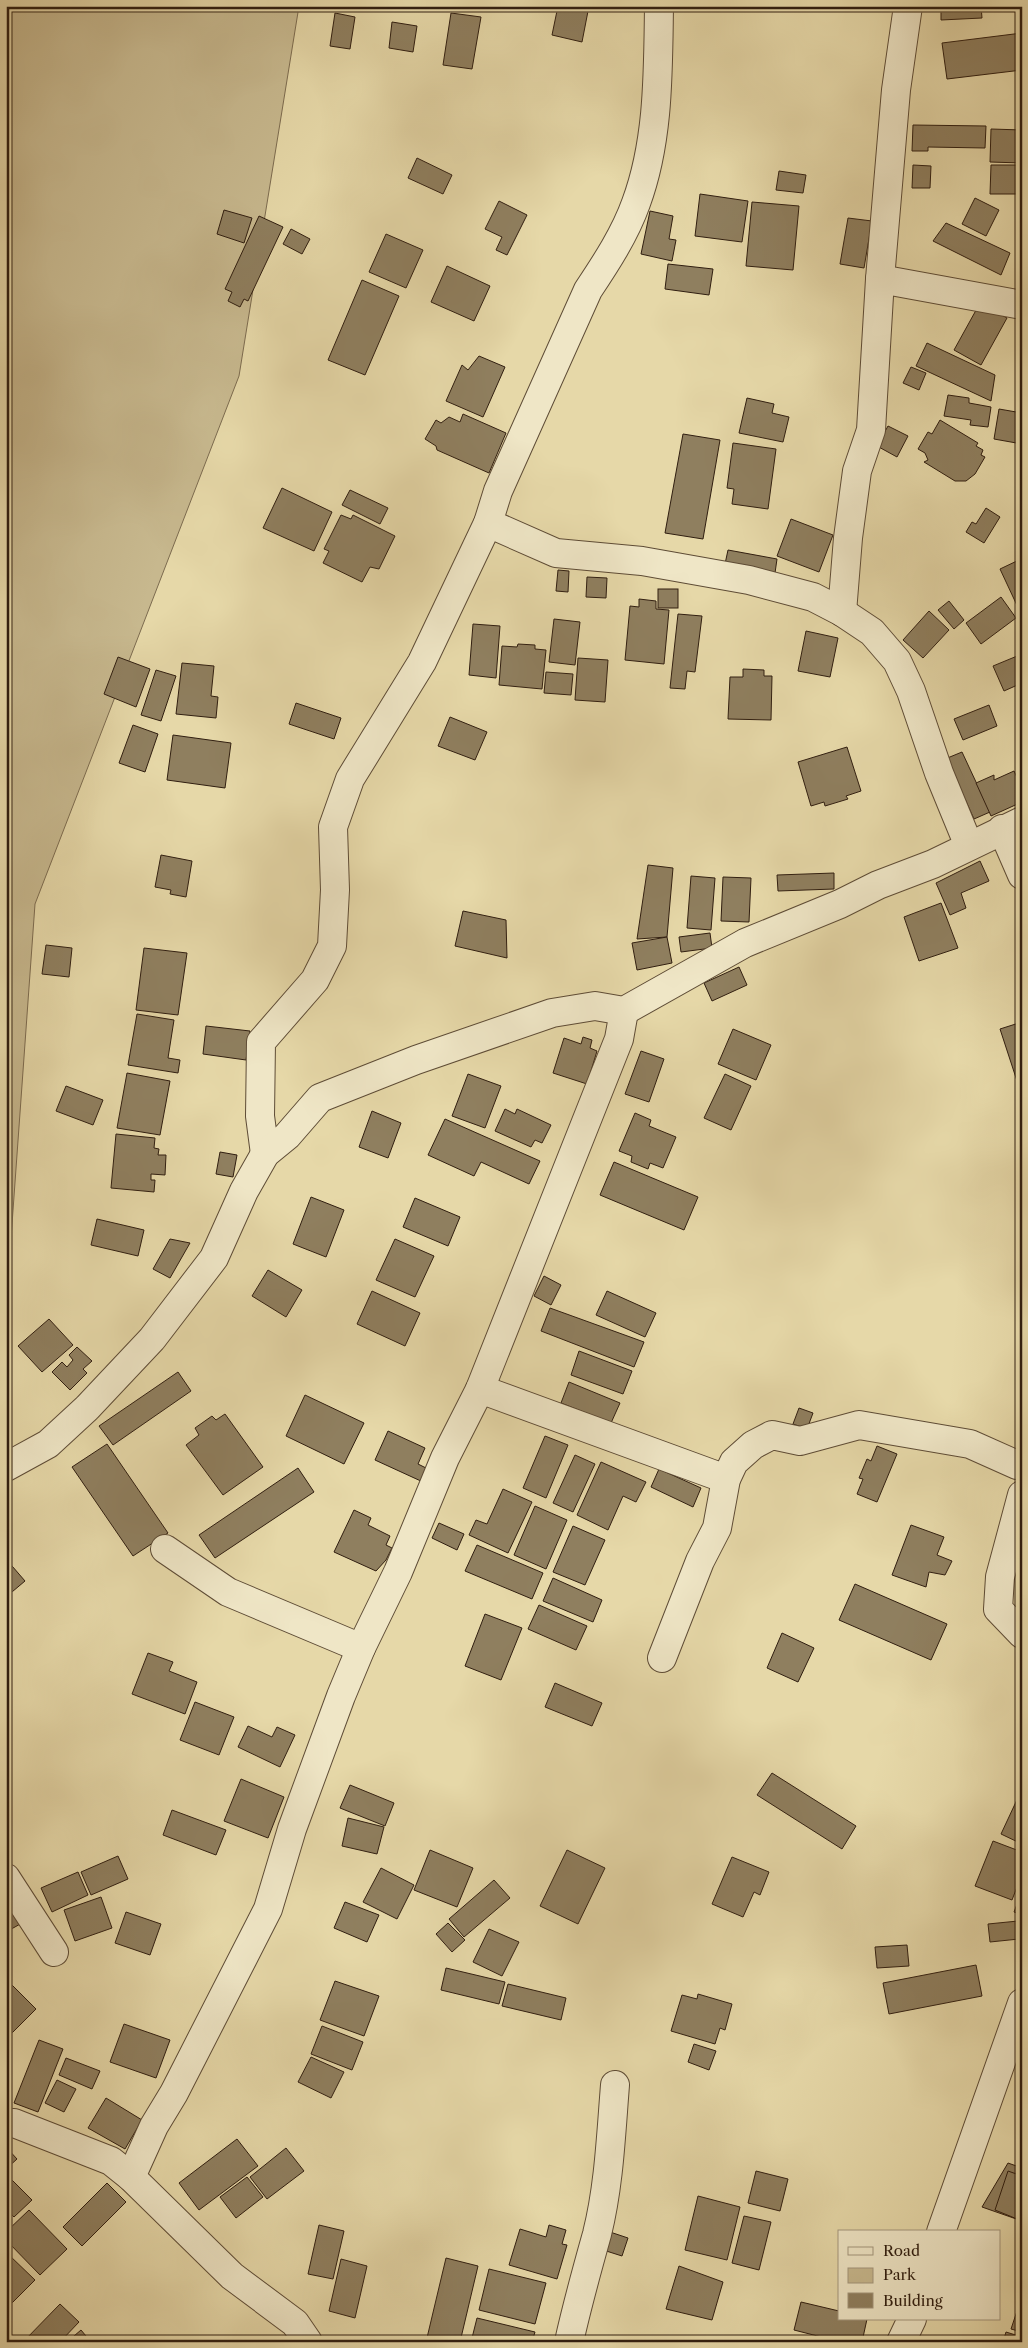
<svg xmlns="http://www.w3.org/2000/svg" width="1028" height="2348" font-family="'Libre Caslon Text',serif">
<rect width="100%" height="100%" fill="#e6d8a8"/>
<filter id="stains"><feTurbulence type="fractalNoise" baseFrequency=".004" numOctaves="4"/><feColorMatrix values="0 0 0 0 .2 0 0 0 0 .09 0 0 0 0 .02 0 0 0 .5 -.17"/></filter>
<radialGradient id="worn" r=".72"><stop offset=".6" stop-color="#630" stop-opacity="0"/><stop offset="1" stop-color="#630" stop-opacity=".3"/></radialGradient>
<polygon fill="#c7b88e" stroke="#7c6b4f" points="6,6 299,6 239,376 35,904 6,1308"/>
<g fill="#8f7f5f" stroke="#301e10">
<polygon points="558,6 589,6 582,42 552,35"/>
<polygon points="941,6 981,6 982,18 941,20"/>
<polygon points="335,13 355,17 350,49 330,46"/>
<polygon points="451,13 481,17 472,69 443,65"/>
<polygon points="392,22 417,26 413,52 389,48"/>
<polygon points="1022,33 1022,70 947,79 942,43"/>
<polygon points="913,125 986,126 985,148 928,147 928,151 912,151"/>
<polygon points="991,129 1022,130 1022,163 990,162"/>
<polygon points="417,158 452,175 443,194 408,178"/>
<polygon points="913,165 931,166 930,188 912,188"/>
<polygon points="991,165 1022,165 1022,194 990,194"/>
<polygon points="779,171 806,175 803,193 776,190"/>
<polygon points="700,194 748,201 742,242 695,236"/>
<polygon points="975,198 999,210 986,236 962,224"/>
<polygon points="499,201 527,215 507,255 496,250 502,237 485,229"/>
<polygon points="752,202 799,206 793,270 746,266"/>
<polygon points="224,210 252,218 244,243 217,234"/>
<polygon points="650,211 673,216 669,239 676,240 672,261 641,254"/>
<polygon points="259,216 283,227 248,301 244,299 240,307 228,301 232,292 225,289"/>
<polygon points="848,218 872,221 864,268 840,264"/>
<polygon points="946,223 1010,253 1001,275 933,241"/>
<polygon points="291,229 310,239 302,254 283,244"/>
<polygon points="386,234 423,250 406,288 369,272"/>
<polygon points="668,264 713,269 709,295 665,289"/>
<polygon points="447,266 490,286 474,321 431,302"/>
<polygon points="362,280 399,296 365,375 328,360"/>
<polygon points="980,303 1007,318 981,365 954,350"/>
<polygon points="927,343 995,375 991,401 916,366"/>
<polygon points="479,356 505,367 483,417 446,401 462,365 468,370"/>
<polygon points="911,367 926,373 919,390 903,383"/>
<polygon points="948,395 969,398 969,403 991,407 988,427 970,425 971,420 944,416"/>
<polygon points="747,398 774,404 772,413 789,417 783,442 739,433"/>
<polygon points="999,409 1022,413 1022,444 994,439"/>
<polygon points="463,414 506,433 489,473 437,450 436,446 425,439 436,420 441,423 449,417 460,422"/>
<polygon points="940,420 978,443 976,446 983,450 981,455 985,457 975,474 966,481 955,481 924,462 928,460 925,453 918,449 928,432 932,434"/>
<polygon points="888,426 908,436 897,457 877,446"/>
<polygon points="683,434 720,440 703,539 665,533"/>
<polygon points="733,443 776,449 768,509 732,504 734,489 727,488"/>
<polygon points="282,488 332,512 314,551 263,528"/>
<polygon points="350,490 388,508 380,524 342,505"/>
<polygon points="986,508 1000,517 984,543 966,532 972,522 976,524"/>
<polygon points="341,515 351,519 353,515 395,536 379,569 370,567 362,582 323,563 329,551 324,549"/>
<polygon points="791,519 833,535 819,572 777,556"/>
<polygon points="728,550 777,559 775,573 725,564"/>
<polygon points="1019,560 1022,566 1021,614 1000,569"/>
<polygon points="558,570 569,571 568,592 556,591"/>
<polygon points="587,577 607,578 606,598 586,597"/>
<rect x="658" y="589" width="20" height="19"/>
<polygon points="1001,597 1016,618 981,644 966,623"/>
<polygon points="639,599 656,601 656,609 669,610 664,664 625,660 630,606 639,607"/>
<polygon points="949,601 964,620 954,629 938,610"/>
<polygon points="929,611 949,630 923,658 903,640"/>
<polygon points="678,614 702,616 695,672 687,671 685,689 670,688"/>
<polygon points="554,619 580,622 575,665 549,662"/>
<polygon points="473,624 500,626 496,678 469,675"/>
<polygon points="806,631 838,638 830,677 798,671"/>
<polygon points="518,644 535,645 535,649 546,650 542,689 499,685 502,646 517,647"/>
<polygon points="1022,654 1022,683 1004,691 993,666"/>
<polygon points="118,657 150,669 136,707 104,694"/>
<polygon points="578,658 608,660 605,702 575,700"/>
<polygon points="182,663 214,666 211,696 218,697 216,718 176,714"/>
<polygon points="743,669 764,670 764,676 772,676 771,720 728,719 730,677 743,677"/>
<polygon points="156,670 176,676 161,721 141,715"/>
<polygon points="546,672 573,674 571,695 544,693"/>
<polygon points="296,703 341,718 334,739 289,724"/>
<polygon points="989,705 997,726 963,740 954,719"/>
<polygon points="450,717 487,732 475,760 438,746"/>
<polygon points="133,725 158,734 145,772 119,763"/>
<polygon points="173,735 231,743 225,788 167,780"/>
<polygon points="847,747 861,791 846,796 848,799 825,806 824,802 811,806 798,762"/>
<polygon points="962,752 990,812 974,819 965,799 959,797 945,759"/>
<polygon points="1014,771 1022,788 1022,802 991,816 976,783 994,775 994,780"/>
<polygon points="161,855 192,861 186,897 170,894 171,890 155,887"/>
<polygon points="980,861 989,881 961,893 966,908 950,915 936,883"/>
<polygon points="648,865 673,868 667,937 637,939"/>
<polygon points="834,873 834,889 778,891 777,875"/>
<polygon points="691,876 715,878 711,930 687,928"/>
<polygon points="723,877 751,878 749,922 721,921"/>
<polygon points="941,903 958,948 919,961 904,917"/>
<polygon points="463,911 506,920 507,958 455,946"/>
<polygon points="710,933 712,948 681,952 679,937"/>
<polygon points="667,937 672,963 637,970 632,943"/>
<polygon points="46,945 72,948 69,977 42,974"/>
<polygon points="144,948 187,953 178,1015 136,1010"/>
<polygon points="739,967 747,985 712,1001 704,983"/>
<polygon points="137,1014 174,1020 168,1058 180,1060 178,1073 128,1065"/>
<polygon points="1022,1022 1022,1083 1018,1084 1000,1029"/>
<polygon points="206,1026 250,1031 246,1060 203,1054"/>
<polygon points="733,1029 771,1045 756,1080 718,1064"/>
<polygon points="583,1037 592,1040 590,1048 597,1051 587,1084 553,1073 564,1038 581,1044"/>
<polygon points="641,1051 664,1059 649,1102 625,1094"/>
<polygon points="127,1073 170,1081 160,1135 117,1128"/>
<polygon points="468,1074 501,1086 485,1128 452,1116"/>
<polygon points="725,1074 751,1086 731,1130 704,1118"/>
<polygon points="66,1086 103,1100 93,1125 56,1111"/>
<polygon points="505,1109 515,1114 517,1109 551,1125 542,1143 535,1140 531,1147 495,1131"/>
<polygon points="372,1111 401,1123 388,1158 359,1147"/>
<polygon points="635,1113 651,1120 649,1126 676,1137 663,1168 650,1163 648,1169 631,1162 632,1156 619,1151"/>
<polygon points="445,1119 540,1161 529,1184 481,1162 474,1176 428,1155"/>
<polygon points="116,1134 155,1138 154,1148 159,1149 158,1155 166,1155 165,1175 151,1174 151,1180 155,1180 154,1192 111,1188"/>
<polygon points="220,1152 237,1155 233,1177 216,1174"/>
<polygon points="614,1162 698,1197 684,1230 600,1195"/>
<polygon points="311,1197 344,1210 326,1257 293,1244"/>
<polygon points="415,1198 460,1217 448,1246 403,1227"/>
<polygon points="97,1219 144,1230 138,1256 91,1245"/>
<polygon points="170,1239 190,1243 170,1278 153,1269"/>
<polygon points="395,1239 434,1256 415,1297 376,1280"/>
<polygon points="268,1270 302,1290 286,1317 252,1296"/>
<polygon points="544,1276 561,1285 551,1305 534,1296"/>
<polygon points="372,1291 420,1313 405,1346 357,1324"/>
<polygon points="607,1291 656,1313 645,1337 596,1315"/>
<polygon points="550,1308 644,1342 634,1367 541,1331"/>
<polygon points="49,1319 73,1345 42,1372 18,1346"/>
<polygon points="77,1347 92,1361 83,1369 87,1373 70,1390 52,1372 62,1362 67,1367 73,1360 69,1355"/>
<polygon points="579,1351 632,1371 623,1394 571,1375"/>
<polygon points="178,1372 191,1391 113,1445 99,1426"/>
<polygon points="569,1382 620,1403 611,1423 561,1403"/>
<polygon points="305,1395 364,1423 344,1464 286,1436"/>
<polygon points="799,1408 813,1413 807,1429 793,1424"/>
<polygon points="225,1414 263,1467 223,1495 186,1445 199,1435 195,1428 212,1416 216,1420"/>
<polygon points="388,1431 425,1448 418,1464 428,1469 423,1482 375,1460"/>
<polygon points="545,1436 568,1445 546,1498 523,1488"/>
<polygon points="107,1444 168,1533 133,1556 72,1467"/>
<polygon points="877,1446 897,1454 877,1502 857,1494 863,1479 859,1478 867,1459 871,1461"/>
<polygon points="575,1455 595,1464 573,1512 553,1503"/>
<polygon points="601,1462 646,1482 636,1502 623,1496 608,1530 577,1515"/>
<polygon points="298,1468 314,1492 215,1558 199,1535"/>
<polygon points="659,1469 701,1488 693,1507 651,1487"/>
<polygon points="503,1489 532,1502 508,1553 469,1535 476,1520 487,1524"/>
<polygon points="535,1506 567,1520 546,1569 514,1555"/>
<polygon points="354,1510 371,1518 368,1525 390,1536 386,1545 392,1548 386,1560 376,1571 334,1552"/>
<polygon points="439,1523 464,1534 457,1550 432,1538"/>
<polygon points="911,1525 944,1537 937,1555 952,1561 945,1575 929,1572 926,1587 892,1575"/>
<polygon points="573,1526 605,1540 585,1585 553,1572"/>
<polygon points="477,1545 543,1573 532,1599 465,1571"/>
<polygon points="6,1559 25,1581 6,1597"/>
<polygon points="553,1578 602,1600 593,1622 543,1601"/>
<polygon points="855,1584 947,1624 931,1660 839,1620"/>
<polygon points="539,1605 587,1626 576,1650 528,1629"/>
<polygon points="485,1614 522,1628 501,1680 465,1666"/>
<polygon points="782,1633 814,1648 798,1682 767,1668"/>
<polygon points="148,1653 173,1662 169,1671 197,1682 185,1714 132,1694"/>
<polygon points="555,1683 602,1703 592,1726 545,1707"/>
<polygon points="195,1702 234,1717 219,1755 180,1740"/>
<polygon points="248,1726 272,1737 277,1727 295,1735 280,1767 238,1747"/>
<polygon points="772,1773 856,1826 842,1849 757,1795"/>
<polygon points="241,1779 284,1797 268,1838 224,1821"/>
<polygon points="350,1785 394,1803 385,1826 340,1808"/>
<polygon points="1022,1789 1022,1844 1001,1834"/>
<polygon points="172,1810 226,1830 216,1855 163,1835"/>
<polygon points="348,1818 384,1827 377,1854 342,1846"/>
<polygon points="993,1841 1022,1852 1022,1874 1012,1900 975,1886"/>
<polygon points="430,1850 473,1868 457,1907 414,1890"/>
<polygon points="567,1850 605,1868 578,1924 540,1906"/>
<polygon points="118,1856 128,1879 91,1895 81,1872"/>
<polygon points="732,1857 769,1872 760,1895 754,1892 743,1917 712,1904"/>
<polygon points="381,1868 414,1885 397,1919 363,1902"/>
<polygon points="78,1872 88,1895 52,1912 41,1888"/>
<polygon points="494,1880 510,1898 464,1937 449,1919"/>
<polygon points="1022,1891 1022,1915 1014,1912"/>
<polygon points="101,1897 112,1928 75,1941 64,1910"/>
<polygon points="345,1902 379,1915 367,1942 334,1928"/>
<polygon points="14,1909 22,1923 6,1932 6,1913"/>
<polygon points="126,1912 161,1924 150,1955 115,1943"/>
<polygon points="1018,1921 1019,1939 990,1942 988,1924"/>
<polygon points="448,1923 465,1940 452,1952 436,1934"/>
<polygon points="489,1929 519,1942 502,1976 473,1962"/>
<polygon points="907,1945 909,1966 877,1968 875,1947"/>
<polygon points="976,1965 982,1996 889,2014 883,1983"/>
<polygon points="446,1968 505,1982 499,2004 441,1990"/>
<polygon points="6,1979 36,2009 6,2039"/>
<polygon points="335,1981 379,1996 364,2036 320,2020"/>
<polygon points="508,1984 566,1998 561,2020 502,2006"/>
<polygon points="698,1994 732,2004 725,2030 720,2028 715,2044 671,2031 682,1995 697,1999"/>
<polygon points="124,2024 170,2040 156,2078 110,2062"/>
<polygon points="322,2026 363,2042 352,2070 311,2054"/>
<polygon points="39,2040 63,2049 38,2112 14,2103"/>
<polygon points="694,2044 716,2051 709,2070 688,2062"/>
<polygon points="311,2057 344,2072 331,2098 298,2082"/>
<polygon points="66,2058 100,2071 92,2089 59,2075"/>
<polygon points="57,2080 76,2089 64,2112 45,2103"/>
<polygon points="106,2098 142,2120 125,2149 88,2128"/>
<polygon points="237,2139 258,2166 199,2210 179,2183"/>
<polygon points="6,2147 17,2159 6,2169"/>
<polygon points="286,2148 304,2171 267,2199 250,2177"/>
<polygon points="1008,2163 1022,2168 1022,2221 982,2207"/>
<polygon points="756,2171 788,2179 780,2211 748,2203"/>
<polygon points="1008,2171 1022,2176 1022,2221 995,2210"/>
<polygon points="247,2177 263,2197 236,2218 220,2197"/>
<polygon points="12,2180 32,2200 14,2217 6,2209 6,2186"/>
<polygon points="107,2183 126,2202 82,2246 63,2227"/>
<polygon points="698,2196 740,2207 727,2260 685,2250"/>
<polygon points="29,2210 67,2249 40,2275 6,2240 6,2232"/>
<polygon points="744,2216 771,2222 759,2270 732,2263"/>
<polygon points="319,2225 344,2231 333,2279 308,2274"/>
<polygon points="549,2225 566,2230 562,2244 567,2245 557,2279 509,2265 520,2229 546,2237"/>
<polygon points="607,2231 628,2238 622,2256 600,2249"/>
<polygon points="8,2254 35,2280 6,2309 6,2256"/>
<polygon points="446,2258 478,2266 460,2342 426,2342"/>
<polygon points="341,2259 367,2266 355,2318 329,2311"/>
<polygon points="679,2266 723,2282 712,2320 666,2309"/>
<polygon points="489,2269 546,2283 535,2324 479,2310"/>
<polygon points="801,2302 839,2311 839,2319 867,2319 862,2342 841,2342 794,2330"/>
<polygon points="60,2304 79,2322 60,2342 23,2342"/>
<polygon points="1019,2305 1022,2306 1022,2332 1011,2329"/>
<polygon points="477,2318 535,2332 532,2342 471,2342"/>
<polygon points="81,2330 91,2342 67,2342"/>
<polygon points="1006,2332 1022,2337 1022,2342 1003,2342"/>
</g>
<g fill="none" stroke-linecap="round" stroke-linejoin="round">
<g stroke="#5e4c36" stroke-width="30">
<g id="minor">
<polyline points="880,279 1022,305"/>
<polyline points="488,523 556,553 642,561 749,580 813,597 842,612 872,632 897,661 911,691 939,773 969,846"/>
<polyline points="842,612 848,538 857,471 871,430 880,279 896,90 908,6"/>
<polyline points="1002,829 1022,875"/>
<path d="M265,1154L260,1116L261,1042L315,980L332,946L335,890L333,827L350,779L422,662L488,523L498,491L588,290C606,263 625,234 636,203C659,141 658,72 659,6"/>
<polyline points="480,1389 726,1479"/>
<polyline points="6,1467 48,1444 87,1408 152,1339 214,1258 244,1191 265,1154 287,1136 320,1098 416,1060 552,1013 595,1006 624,1011 745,943 840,904 878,885 933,864 1022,821"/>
<polyline points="1022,1495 1000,1577 998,1609 1022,1634"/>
<polyline points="165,1549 228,1592 361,1648"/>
<polyline points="662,1658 700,1561 717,1528 726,1479 734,1462 753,1445 772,1435 800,1441 859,1425 970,1444 1017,1465 1022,1465"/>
<polyline points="6,1878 54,1952"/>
<polyline points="6,2124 14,2123 111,2161 131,2177 232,2276 295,2323 308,2342"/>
<polyline points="131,2177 154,2126 174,2093 268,1909 292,1829 341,1696 361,1648 398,1572 445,1458 480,1389 619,1039 624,1011"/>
<polyline points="941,2232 1022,2003"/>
<path d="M569,2342C577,2305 587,2270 597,2234C609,2186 611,2135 615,2085"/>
<polyline points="901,2342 912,2319"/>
</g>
</g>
<use href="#minor" stroke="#efe6c6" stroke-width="28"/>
</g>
<rect width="1028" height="2348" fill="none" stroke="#e6d8a8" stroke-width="25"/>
<rect x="8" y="8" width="1013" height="2333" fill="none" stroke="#301e10" stroke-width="2.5"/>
<rect x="12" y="12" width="1003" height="2323" fill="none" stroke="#301e10"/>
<rect x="838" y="2230" width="162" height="90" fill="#efe6c6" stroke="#a3967d"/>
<rect x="848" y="2247" width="25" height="8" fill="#efe6c6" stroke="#a3967d"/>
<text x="883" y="2256" font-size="15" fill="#301e10">Road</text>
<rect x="848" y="2268" width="25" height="15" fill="#c7b88e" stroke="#a3967d"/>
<text x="883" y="2280" font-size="15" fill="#301e10">Park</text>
<rect x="848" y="2293" width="25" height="15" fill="#8f7f5f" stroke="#a3967d"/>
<text x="883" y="2306" font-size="15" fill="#301e10">Building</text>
<rect width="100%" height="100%" filter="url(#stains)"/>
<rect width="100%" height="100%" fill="url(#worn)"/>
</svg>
